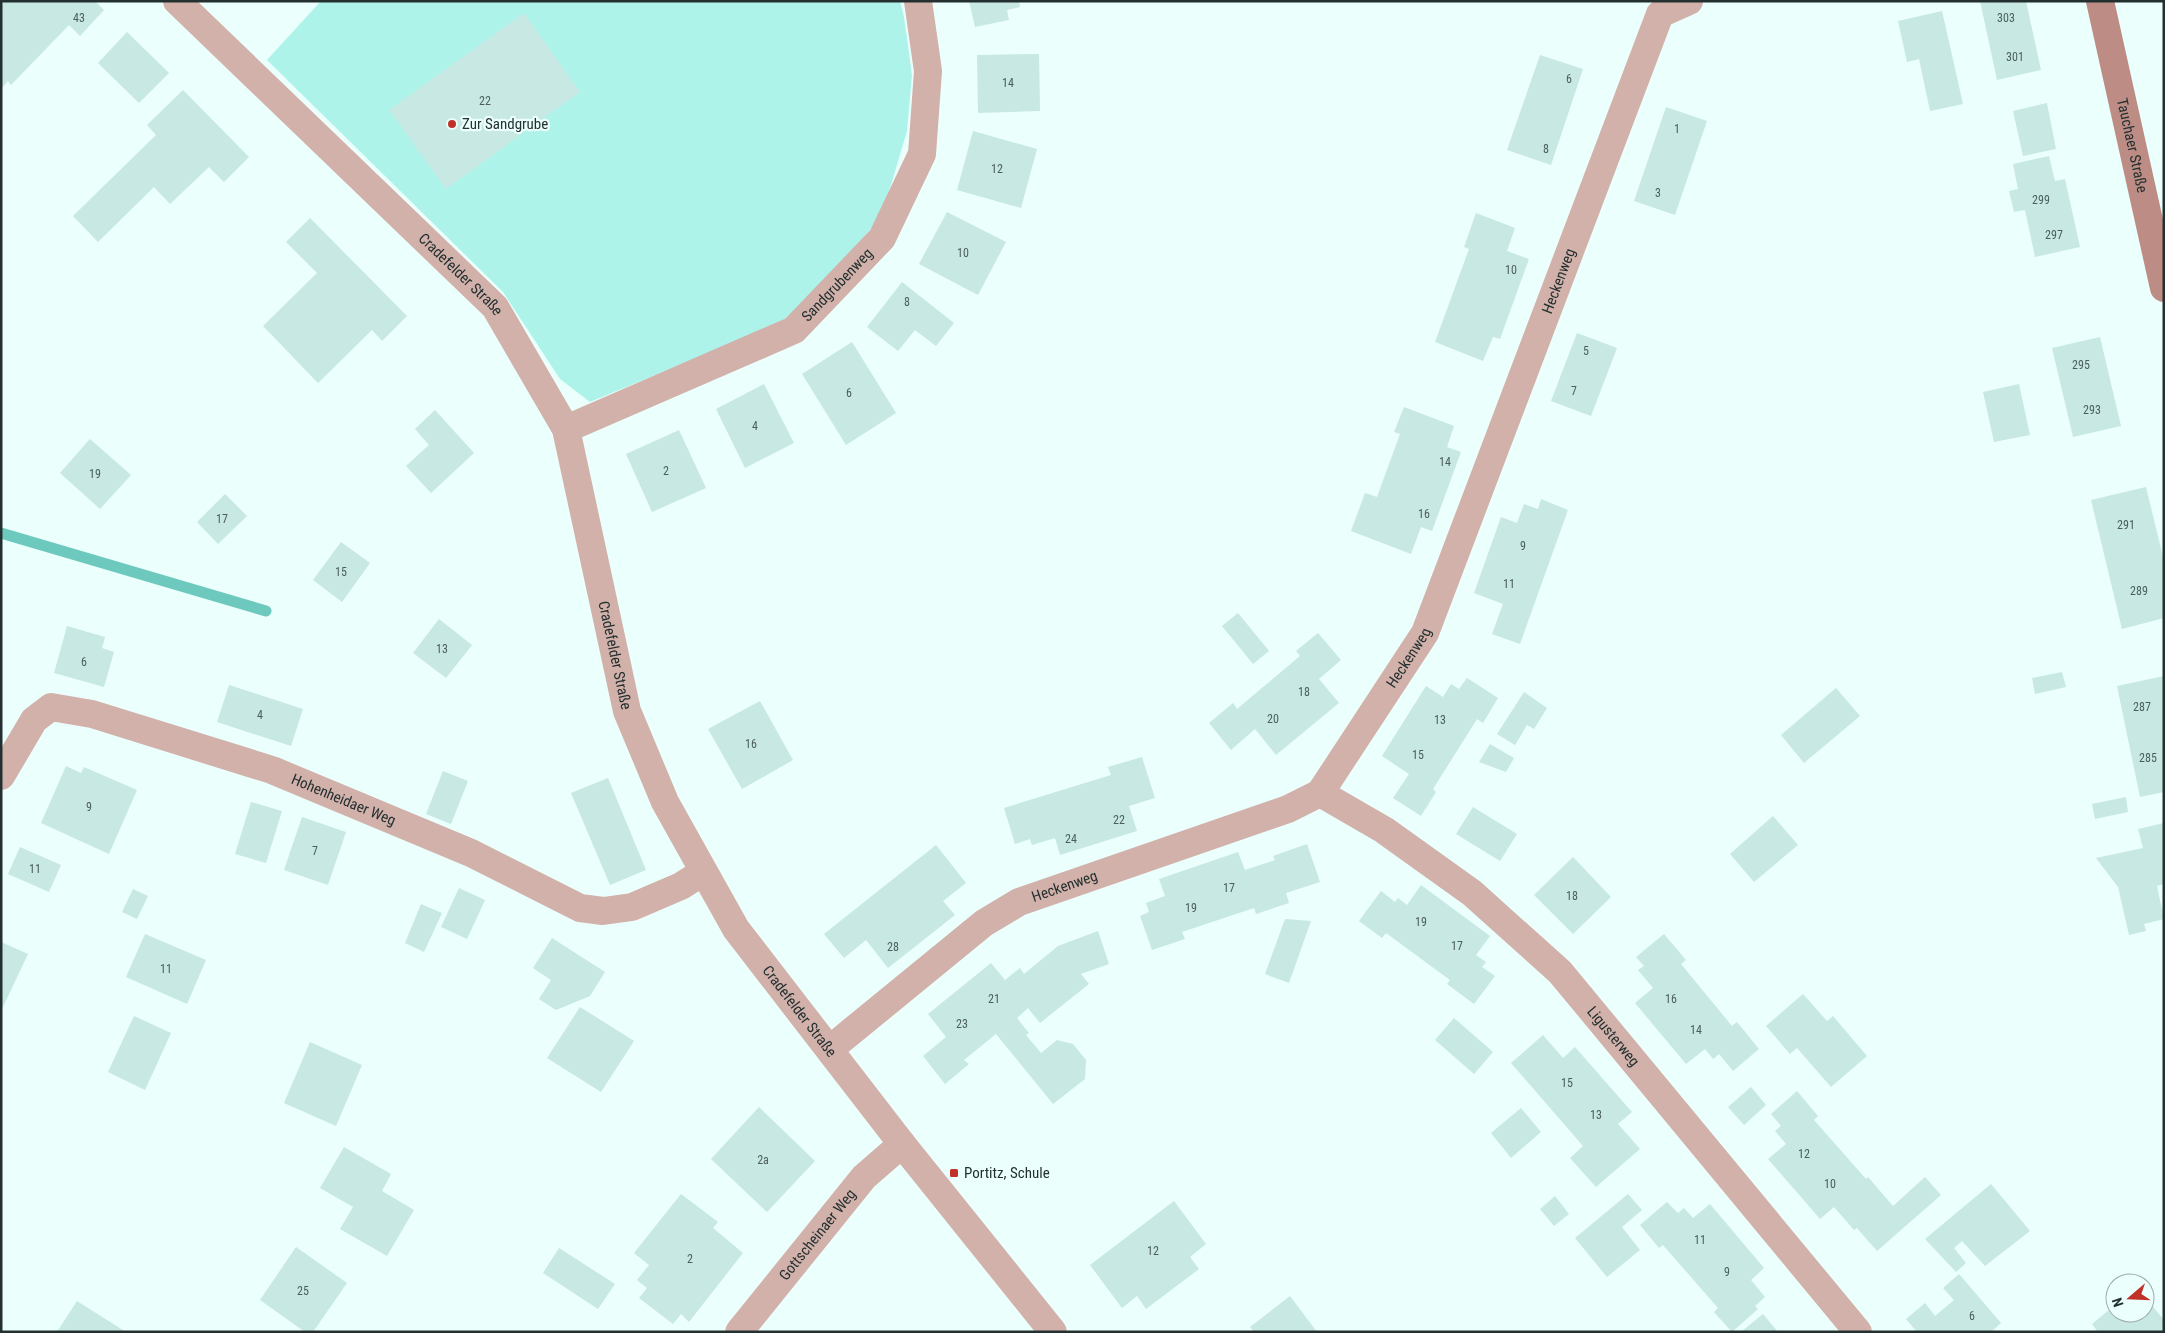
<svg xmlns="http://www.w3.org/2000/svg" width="2165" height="1333" font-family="'Roboto Condensed',sans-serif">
<rect width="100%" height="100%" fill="#ebfffc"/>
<polygon fill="#aef3ea" points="321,1 900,1 904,17 912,75 907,131 891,185 878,221 792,316 747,337 590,402 560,379 503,292 267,60"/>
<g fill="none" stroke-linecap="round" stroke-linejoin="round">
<polyline stroke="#6dc8bd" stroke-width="11" points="1,533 266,611"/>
</g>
<g fill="#c7e8e3">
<polygon points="1,1 95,1 104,10 80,36 69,25 11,85 8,81 1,89"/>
<polygon points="969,1 1019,1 1020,7 1007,10 1009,20 975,27"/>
<polygon points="1980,1 2026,1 2041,70 1997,80"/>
<polygon points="1942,11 1963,104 1930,111 1919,59 1907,62 1898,21"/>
<polygon points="524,13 580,92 446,189 389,110"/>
<polygon points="127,32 169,73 139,103 98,63"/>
<polygon points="1039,54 1040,111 978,113 977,55"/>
<polygon points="1540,55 1583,69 1551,165 1507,150"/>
<polygon points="183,90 249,157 224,182 209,167 170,204 154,187 98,242 73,216 156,135 147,125"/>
<polygon points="2047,103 2056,149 2023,156 2013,111"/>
<polygon points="1666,107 1707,121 1675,215 1634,201"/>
<polygon points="973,131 1037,149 1021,208 957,190"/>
<polygon points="2049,156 2055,181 2065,179 2080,247 2035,257 2025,210 2014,212 2009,191 2018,189 2013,164"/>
<polygon points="947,212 1006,242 978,295 919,264"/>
<polygon points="1476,213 1515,228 1507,251 1529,259 1500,339 1493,337 1483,361 1435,342 1469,249 1464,247"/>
<polygon points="310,218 407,316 382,341 372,330 318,383 263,326 317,273 286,242"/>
<polygon points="902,282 954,323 936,346 915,330 898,351 867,327"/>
<polygon points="1577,333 1617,348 1591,416 1551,401"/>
<polygon points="2100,337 2121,426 2073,437 2052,348"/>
<polygon points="852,342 896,413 846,445 802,374"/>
<polygon points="764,384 794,443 745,468 716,409"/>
<polygon points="2019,384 2030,435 1994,442 1983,392"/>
<polygon points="1404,407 1454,426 1447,447 1461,452 1432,531 1421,527 1411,554 1351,531 1365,493 1377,497 1400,434 1394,432"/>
<polygon points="435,410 474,453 431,493 406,466 429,445 415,429"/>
<polygon points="679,430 706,488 652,512 626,454"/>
<polygon points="90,439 131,475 100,509 60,473"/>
<polygon points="2146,487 2164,561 2164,618 2122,629 2091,500"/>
<polygon points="225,494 247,516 218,544 197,522"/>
<polygon points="1541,499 1568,510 1520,644 1492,634 1503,604 1474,593 1501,517 1517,523 1524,504 1538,509"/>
<polygon points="341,542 370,563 342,602 313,580"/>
<polygon points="1238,613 1269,651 1253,664 1222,626"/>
<polygon points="439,619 472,645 446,678 413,653"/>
<polygon points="67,626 105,637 102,648 114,652 104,687 54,673"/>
<polygon points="1318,633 1341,660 1319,679 1339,703 1276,755 1255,729 1231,750 1209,723 1233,703 1237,709 1300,656 1296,651"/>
<polygon points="2062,672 2066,687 2035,694 2032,678"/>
<polygon points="2164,676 2164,792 2140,797 2117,686"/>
<polygon points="1467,678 1498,698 1483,723 1477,719 1433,789 1436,792 1421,816 1393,798 1409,774 1382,756 1426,686 1443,697 1451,684 1459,689"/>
<polygon points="229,685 303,709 291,746 217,722"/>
<polygon points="1836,688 1860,716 1804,763 1781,735"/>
<polygon points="1524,692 1547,708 1534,729 1527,725 1515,745 1497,734"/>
<polygon points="760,701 793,760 742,789 708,729"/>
<polygon points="1490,744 1514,758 1506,772 1479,762"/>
<polygon points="1142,757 1155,798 1129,806 1137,831 1060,855 1055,838 1032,845 1030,839 1015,844 1004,808 1111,775 1108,767"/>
<polygon points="66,766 81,773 84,767 137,790 109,854 41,823"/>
<polygon points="443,771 468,781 451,824 426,814"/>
<polygon points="608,778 646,870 610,885 571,793"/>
<polygon points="2126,797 2128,812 2095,819 2092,804"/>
<polygon points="251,802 282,811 266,863 235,854"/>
<polygon points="1473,807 1517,834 1500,861 1456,834"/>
<polygon points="1773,816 1798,845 1754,882 1730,854"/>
<polygon points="302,817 346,832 328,885 284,870"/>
<polygon points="2164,823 2164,884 2157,886 2164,919 2144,924 2146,931 2129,935 2118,887 2096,858 2143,848 2138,829"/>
<polygon points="1307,844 1320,882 1286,893 1289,903 1256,914 1254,908 1182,932 1185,939 1152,950 1140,916 1149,912 1146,903 1165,896 1159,879 1238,852 1245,870 1275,860 1273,856"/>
<polygon points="936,845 966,883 943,901 955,915 888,968 866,940 844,958 824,934"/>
<polygon points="20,847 61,865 49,892 8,874"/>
<polygon points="1573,857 1611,897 1573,934 1534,895"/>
<polygon points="1421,885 1490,936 1476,955 1486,962 1482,967 1495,976 1474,1004 1447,984 1450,980 1386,933 1382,938 1359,921 1381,891 1395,902 1398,898 1407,905"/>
<polygon points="459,888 485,900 467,939 441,927"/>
<polygon points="133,889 148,896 137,919 122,912"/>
<polygon points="421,904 442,913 424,952 405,943"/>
<polygon points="1285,919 1311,921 1289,983 1265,974"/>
<polygon points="1098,931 1109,964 1081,974 1089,984 1040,1023 1028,1008 1017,1018 1029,1033 1026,1035 1041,1053 1057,1040 1073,1044 1086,1060 1085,1079 1053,1104 996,1034 964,1060 969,1064 945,1084 923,1056 946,1037 928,1014 991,963 1005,980 1020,968 1024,974 1058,946"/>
<polygon points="145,934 206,960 187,1004 126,977"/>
<polygon points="1664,934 1686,960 1681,964 1732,1026 1737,1022 1759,1049 1733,1071 1719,1054 1713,1059 1705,1049 1686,1064 1635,1003 1653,988 1638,970 1644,966 1636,957"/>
<polygon points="552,938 605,972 590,996 556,1010 539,999 551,980 533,968"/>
<polygon points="1,942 28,954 1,1011"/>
<polygon points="1803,994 1827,1021 1833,1016 1867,1056 1831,1087 1797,1048 1790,1054 1766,1026"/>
<polygon points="580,1007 634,1041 601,1092 547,1058"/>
<polygon points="134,1016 171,1033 145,1090 108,1072"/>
<polygon points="1454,1018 1493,1052 1474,1074 1435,1040"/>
<polygon points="1543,1035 1563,1058 1575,1047 1632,1112 1618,1124 1640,1149 1596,1187 1570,1158 1583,1146 1511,1063"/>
<polygon points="310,1042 362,1065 336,1126 284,1103"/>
<polygon points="1751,1087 1766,1105 1744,1125 1728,1107"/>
<polygon points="1797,1091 1818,1116 1814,1120 1866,1179 1868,1177 1893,1206 1925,1177 1941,1195 1877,1251 1857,1228 1854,1230 1834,1207 1820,1219 1768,1159 1786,1144 1775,1131 1781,1126 1771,1114"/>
<polygon points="759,1107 815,1161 767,1212 711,1159"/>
<polygon points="1521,1108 1541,1132 1511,1158 1491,1133"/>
<polygon points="344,1147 391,1174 382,1191 414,1210 387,1256 340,1229 353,1207 320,1188"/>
<polygon points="1991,1184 2030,1231 1985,1266 1962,1241 1954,1248 1966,1263 1956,1272 1925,1239"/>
<polygon points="681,1194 718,1222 713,1228 743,1253 689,1322 681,1314 673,1324 639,1298 647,1288 637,1280 649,1265 634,1253"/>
<polygon points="1628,1194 1642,1210 1622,1227 1640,1250 1607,1277 1575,1238"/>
<polygon points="1555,1196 1569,1214 1554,1226 1540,1209"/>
<polygon points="1174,1201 1206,1244 1190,1257 1199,1269 1146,1309 1137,1296 1122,1308 1090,1265"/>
<polygon points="1667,1202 1678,1213 1684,1208 1693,1218 1710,1204 1764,1268 1751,1280 1765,1297 1755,1306 1758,1309 1732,1332 1714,1312 1718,1308 1663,1245 1659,1248 1640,1225"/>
<polygon points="296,1247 347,1283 313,1332 305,1332 260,1300"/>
<polygon points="559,1248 615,1284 598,1309 543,1273"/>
<polygon points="1959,1274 2001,1323 1991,1332 1917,1332 1906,1319 1925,1303 1935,1316 1954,1300 1943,1288"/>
<polygon points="1290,1296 1317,1332 1254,1332 1250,1327"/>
<polygon points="2145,1297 2164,1320 2164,1332 2098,1332 2092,1324 2115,1305 2115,1313 2145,1313"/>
<polygon points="77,1301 126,1332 57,1332"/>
<polygon points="1763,1314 1778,1332 1741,1332"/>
</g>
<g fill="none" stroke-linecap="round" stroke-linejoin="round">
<g stroke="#d2b1ab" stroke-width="28">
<path id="s1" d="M177,1L495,307L566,429L627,711L665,802L736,929L902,1144L1053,1332"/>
<path id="s2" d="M566,429L794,330L882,238L922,154L928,71L918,1"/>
<path id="s3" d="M1,776L34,720L51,707L92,714L272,770L471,853L580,908L603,911L632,907L681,886L703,872"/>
<path id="s4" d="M1320,793L1384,830L1472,893L1560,972L1858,1332"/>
<path id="s5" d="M830,1049L984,923L1019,902L1288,809L1320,793L1425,633L1660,14L1689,1"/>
<path id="s6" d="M739,1332L864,1177L902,1144"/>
</g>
<path stroke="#bd8d85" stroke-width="28" id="s7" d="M2100,1L2164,288"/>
</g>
<g fill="#c03229" stroke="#ebfffc" stroke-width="2">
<circle cx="452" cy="124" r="5"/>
<rect x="949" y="1168" width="10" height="10" rx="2.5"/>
</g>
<g text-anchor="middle" stroke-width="4.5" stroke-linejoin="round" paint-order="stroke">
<g font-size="12" fill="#4c5e5c">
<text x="79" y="22">43</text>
<text x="2006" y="22">303</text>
<text x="2015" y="61">301</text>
<text x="1569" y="83">6</text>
<text x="1008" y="87">14</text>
<text x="485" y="105">22</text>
<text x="1677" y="133">1</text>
<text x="1546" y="153">8</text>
<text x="997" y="173">12</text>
<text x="1658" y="197">3</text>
<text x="2041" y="204">299</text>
<text x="2054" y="239">297</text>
<text x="963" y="257">10</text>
<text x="1511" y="274">10</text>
<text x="907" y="306">8</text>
<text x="1586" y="355">5</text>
<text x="2081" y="369">295</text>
<text x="1574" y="395">7</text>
<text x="849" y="397">6</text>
<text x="2092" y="414">293</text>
<text x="755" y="430">4</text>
<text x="1445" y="466">14</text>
<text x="666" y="475">2</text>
<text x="95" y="478">19</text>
<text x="1424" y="518">16</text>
<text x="222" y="523">17</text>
<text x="2126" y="529">291</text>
<text x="1523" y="550">9</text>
<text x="341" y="576">15</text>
<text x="1509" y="588">11</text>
<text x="2139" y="595">289</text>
<text x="442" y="653">13</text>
<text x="84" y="666">6</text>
<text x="1304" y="696">18</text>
<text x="2142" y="711">287</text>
<text x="260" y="719">4</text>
<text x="1273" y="723">20</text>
<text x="1440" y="724">13</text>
<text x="751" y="748">16</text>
<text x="1418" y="759">15</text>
<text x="2148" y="762">285</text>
<text x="89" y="811">9</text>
<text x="1119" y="824">22</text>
<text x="1071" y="843">24</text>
<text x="315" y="855">7</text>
<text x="35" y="873">11</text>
<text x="1229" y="892">17</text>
<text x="1572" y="900">18</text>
<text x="1191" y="912">19</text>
<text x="1421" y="926">19</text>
<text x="1457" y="950">17</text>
<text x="893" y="951">28</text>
<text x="166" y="973">11</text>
<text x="994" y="1003">21</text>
<text x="1671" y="1003">16</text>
<text x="962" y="1028">23</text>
<text x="1696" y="1034">14</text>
<text x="1567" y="1087">15</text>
<text x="1596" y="1119">13</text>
<text x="1804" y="1158">12</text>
<text x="763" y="1164">2a</text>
<text x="1830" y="1188">10</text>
<text x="1700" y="1244">11</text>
<text x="1153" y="1255">12</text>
<text x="690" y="1263">2</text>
<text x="1727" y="1276">9</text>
<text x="303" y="1295">25</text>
<text x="1972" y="1320">6</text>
</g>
<g font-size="15" fill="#23302f" stroke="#ebfffc" text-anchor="start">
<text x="462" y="129">Zur Sandgrube</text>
<text x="964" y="1178">Portitz, Schule</text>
</g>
<g font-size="15" fill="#23302f" stroke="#ebfffc">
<text dy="5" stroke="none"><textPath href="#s7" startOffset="148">Tauchaer Straße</textPath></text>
<text dy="5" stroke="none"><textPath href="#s1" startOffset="394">Cradefelder Straße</textPath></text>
<text dy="5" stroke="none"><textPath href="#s5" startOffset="1128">Heckenweg</textPath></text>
<text dy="5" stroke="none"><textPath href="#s2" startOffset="311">Sandgrubenweg</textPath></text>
<text dy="5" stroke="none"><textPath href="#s1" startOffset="814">Cradefelder Straße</textPath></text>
<text dy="5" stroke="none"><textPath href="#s5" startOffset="722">Heckenweg</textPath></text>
<text dy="5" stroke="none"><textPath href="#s3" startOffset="394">Hohenheidaer Weg</textPath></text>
<text dy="5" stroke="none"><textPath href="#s5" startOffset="288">Heckenweg</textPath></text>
<text dy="5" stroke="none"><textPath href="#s1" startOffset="1219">Cradefelder Straße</textPath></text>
<text dy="5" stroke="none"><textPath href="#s4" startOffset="384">Ligusterweg</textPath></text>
<text dy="5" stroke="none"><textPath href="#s6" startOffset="125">Gottscheinaer Weg</textPath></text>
</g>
</g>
<rect width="2165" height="1333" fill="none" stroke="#23302f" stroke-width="5"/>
<g transform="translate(2130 1298) rotate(251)"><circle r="24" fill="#ebfffc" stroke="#9bacaa"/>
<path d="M0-4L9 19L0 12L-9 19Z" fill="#c03229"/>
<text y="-8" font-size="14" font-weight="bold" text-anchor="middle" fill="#23302f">N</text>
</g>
</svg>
